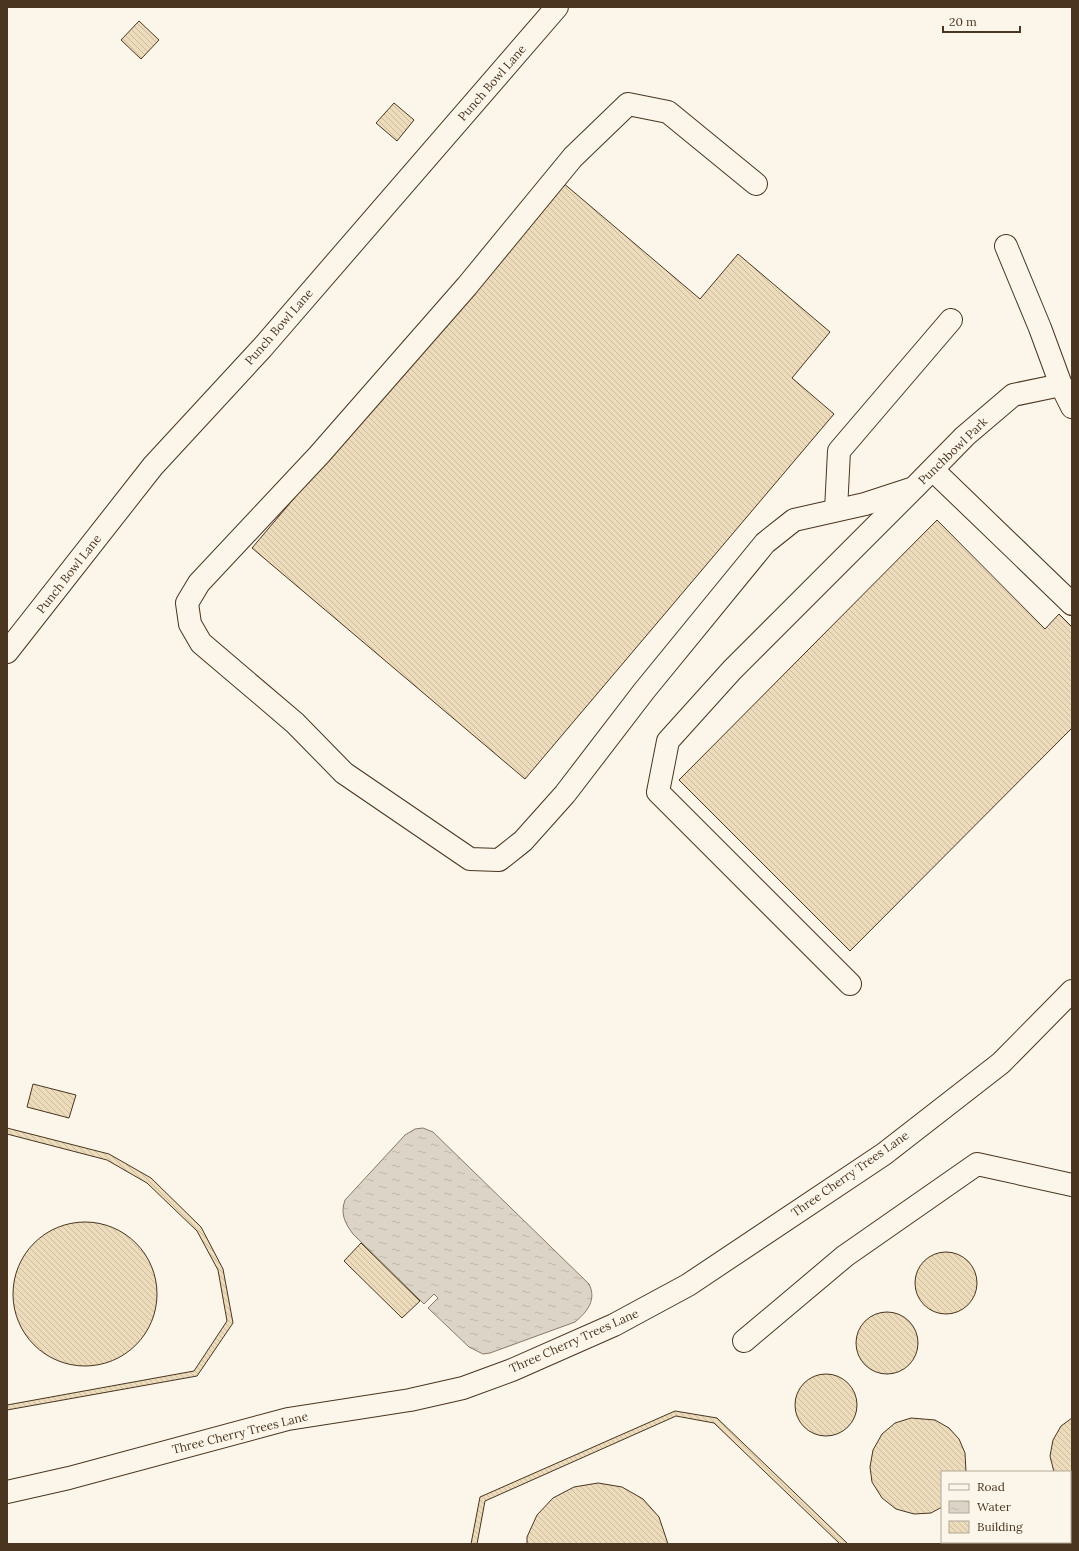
<svg xmlns="http://www.w3.org/2000/svg" width="1079" height="1551" font-family="Lora,serif">
<defs>
<pattern id="water-ripples" width="26" height="14" patternUnits="userSpaceOnUse"><rect width="26" height="14" fill="#dcd4c6"/><path d="M2 4q2-2 4 0t4 0M15 11q2-2 4 0t4 0" fill="none" stroke="#beb7aa"/></pattern>
<pattern id="building-back-hatch" width="6" height="6" patternUnits="userSpaceOnUse"><rect width="6" height="6" fill="#ecdcbc"/><path d="M-1 5l2 2M0 0l6 6M5-1l2 2" fill="none" stroke="#ccbda1"/></pattern>
</defs>
<rect width="100%" height="100%" fill="#fbf6e9"/>
<path fill="url(#water-ripples)" stroke="#887966" d="M423,1128L433,1132L589,1284C597,1300 587,1312 575,1322L490,1353L483,1354L469,1347L428,1308L438,1298L434,1294L424,1304L353,1234C345,1223 340,1214 345,1200L405,1135L415,1129Z"/>
<g fill="url(#building-back-hatch)" stroke="#4a3520">
<polygon points="139,21 159,40 141,59 121,40"/>
<polygon points="394,103 414,120 397,141 376,123"/>
<polygon points="562,182 700,299 738,254 830,332 792,378 834,414 525,779 252,548"/>
<polygon points="937,520 1045,629 1059,614 1072,627 1072,728 850,951 679,780"/>
<polygon points="33,1084 76,1095 69,1118 27,1107"/>
<polygon points="7,1128 109,1154 151,1178 201,1227 223,1269 233,1323 197,1376 7,1410 7,1405 194,1371 227,1321 218,1270 197,1231 147,1183 107,1160 7,1134"/>
<circle cx="85" cy="1294" r="72"/>
<polygon points="361,1243 420,1301 402,1318 344,1261"/>
<circle cx="946" cy="1283" r="31"/>
<circle cx="887" cy="1343" r="31"/>
<circle cx="826" cy="1405" r="31"/>
<polygon points="675,1411 717,1418 848,1544 840,1544 714,1423 676,1416 485,1501 477,1544 471,1544 480,1497"/>
<polygon points="911,1418 935,1420 949,1428 959,1439 965,1453 966,1472 942,1472 942,1507 931,1513 914,1514 896,1509 882,1498 872,1482 870,1467 873,1450 882,1434 895,1423"/>
<polygon points="1072,1418 1072,1492 1070,1490 1070,1472 1054,1472 1050,1456 1053,1440 1061,1426"/>
<polygon points="598,1483 622,1487 643,1499 659,1517 668,1544 527,1544 527,1537 537,1515 553,1498 574,1487"/>
<polygon points="963,1542 1050,1542 1049,1544 963,1544"/>
</g>
<g fill="none" stroke-linecap="round" stroke-linejoin="round">
<g stroke="#4a3520" stroke-width="24">
<g id="minor">
<polyline points="756,184 668,112 628,104 573,157 467,286 319,455 199,583 187,603 190,624 201,643 295,723 344,773 470,859 499,860 523,841 565,794 644,691 765,543 794,520 865,504 914,488 965,436 1013,395 1061,385 1072,407"/>
<polyline points="1006,246 1040,328 1061,385"/>
<polyline points="933,470 1072,604"/>
<polyline points="836,510 839,451 951,320"/>
<polyline points="7,652 153,466 262,348 557,7"/>
<polyline points="850,984 658,792 668,741 732,670 911,491"/>
<polyline points="744,1341 845,1256 977,1164 1072,1185"/>
<polyline points="7,1492 69,1478 288,1419 410,1400 463,1388 512,1370 614,1325 688,1285 884,1154 1001,1063 1072,991"/>
</g>
</g>
<use href="#minor" stroke="#fbf6e9" stroke-width="22"/>
</g>
<g text-anchor="middle" stroke-width="3" stroke-linejoin="round" paint-order="stroke">
<g font-size="12" fill="#4a3520" stroke="#fbf6e9">
<text transform="translate(492 83) rotate(-49)" y="4">Punch Bowl Lane</text>
<text transform="translate(279 327) rotate(-49)" y="4">Punch Bowl Lane</text>
<text transform="translate(953 451) rotate(-44)" y="4">Punchbowl Park</text>
<text transform="translate(69 574) rotate(-52)" y="4">Punch Bowl Lane</text>
<text transform="translate(850 1174) rotate(-35)" y="4">Three Cherry Trees Lane</text>
<text transform="translate(574 1341) rotate(-24)" y="4">Three Cherry Trees Lane</text>
<text transform="translate(240 1433) rotate(-14)" y="4">Three Cherry Trees Lane</text>
</g>
</g>
<rect width="1079" height="1551" fill="none" stroke="#4a3520" stroke-width="16"/>
<rect x="941" y="1471" width="130" height="72" fill="#fbf6e9" stroke="#b4a999"/>
<rect x="949" y="1484" width="20" height="6" fill="#fbf6e9" stroke="#b4a999"/>
<text x="977" y="1491" font-size="12" fill="#4a3520">Road</text>
<rect x="949" y="1501" width="20" height="12" fill="url(#water-ripples)" stroke="#b4a999"/>
<text x="977" y="1511" font-size="12" fill="#4a3520">Water</text>
<rect x="949" y="1521" width="20" height="12" fill="url(#building-back-hatch)" stroke="#b4a999"/>
<text x="977" y="1531" font-size="12" fill="#4a3520">Building</text>
<path d="M943 26v6h77v-6" fill="none" stroke="#4a3520" stroke-width="2"/>
<text x="949" y="26" font-size="12" fill="#4a3520" stroke="#fbf6e9" stroke-width="3" paint-order="stroke">20 m</text>
</svg>
